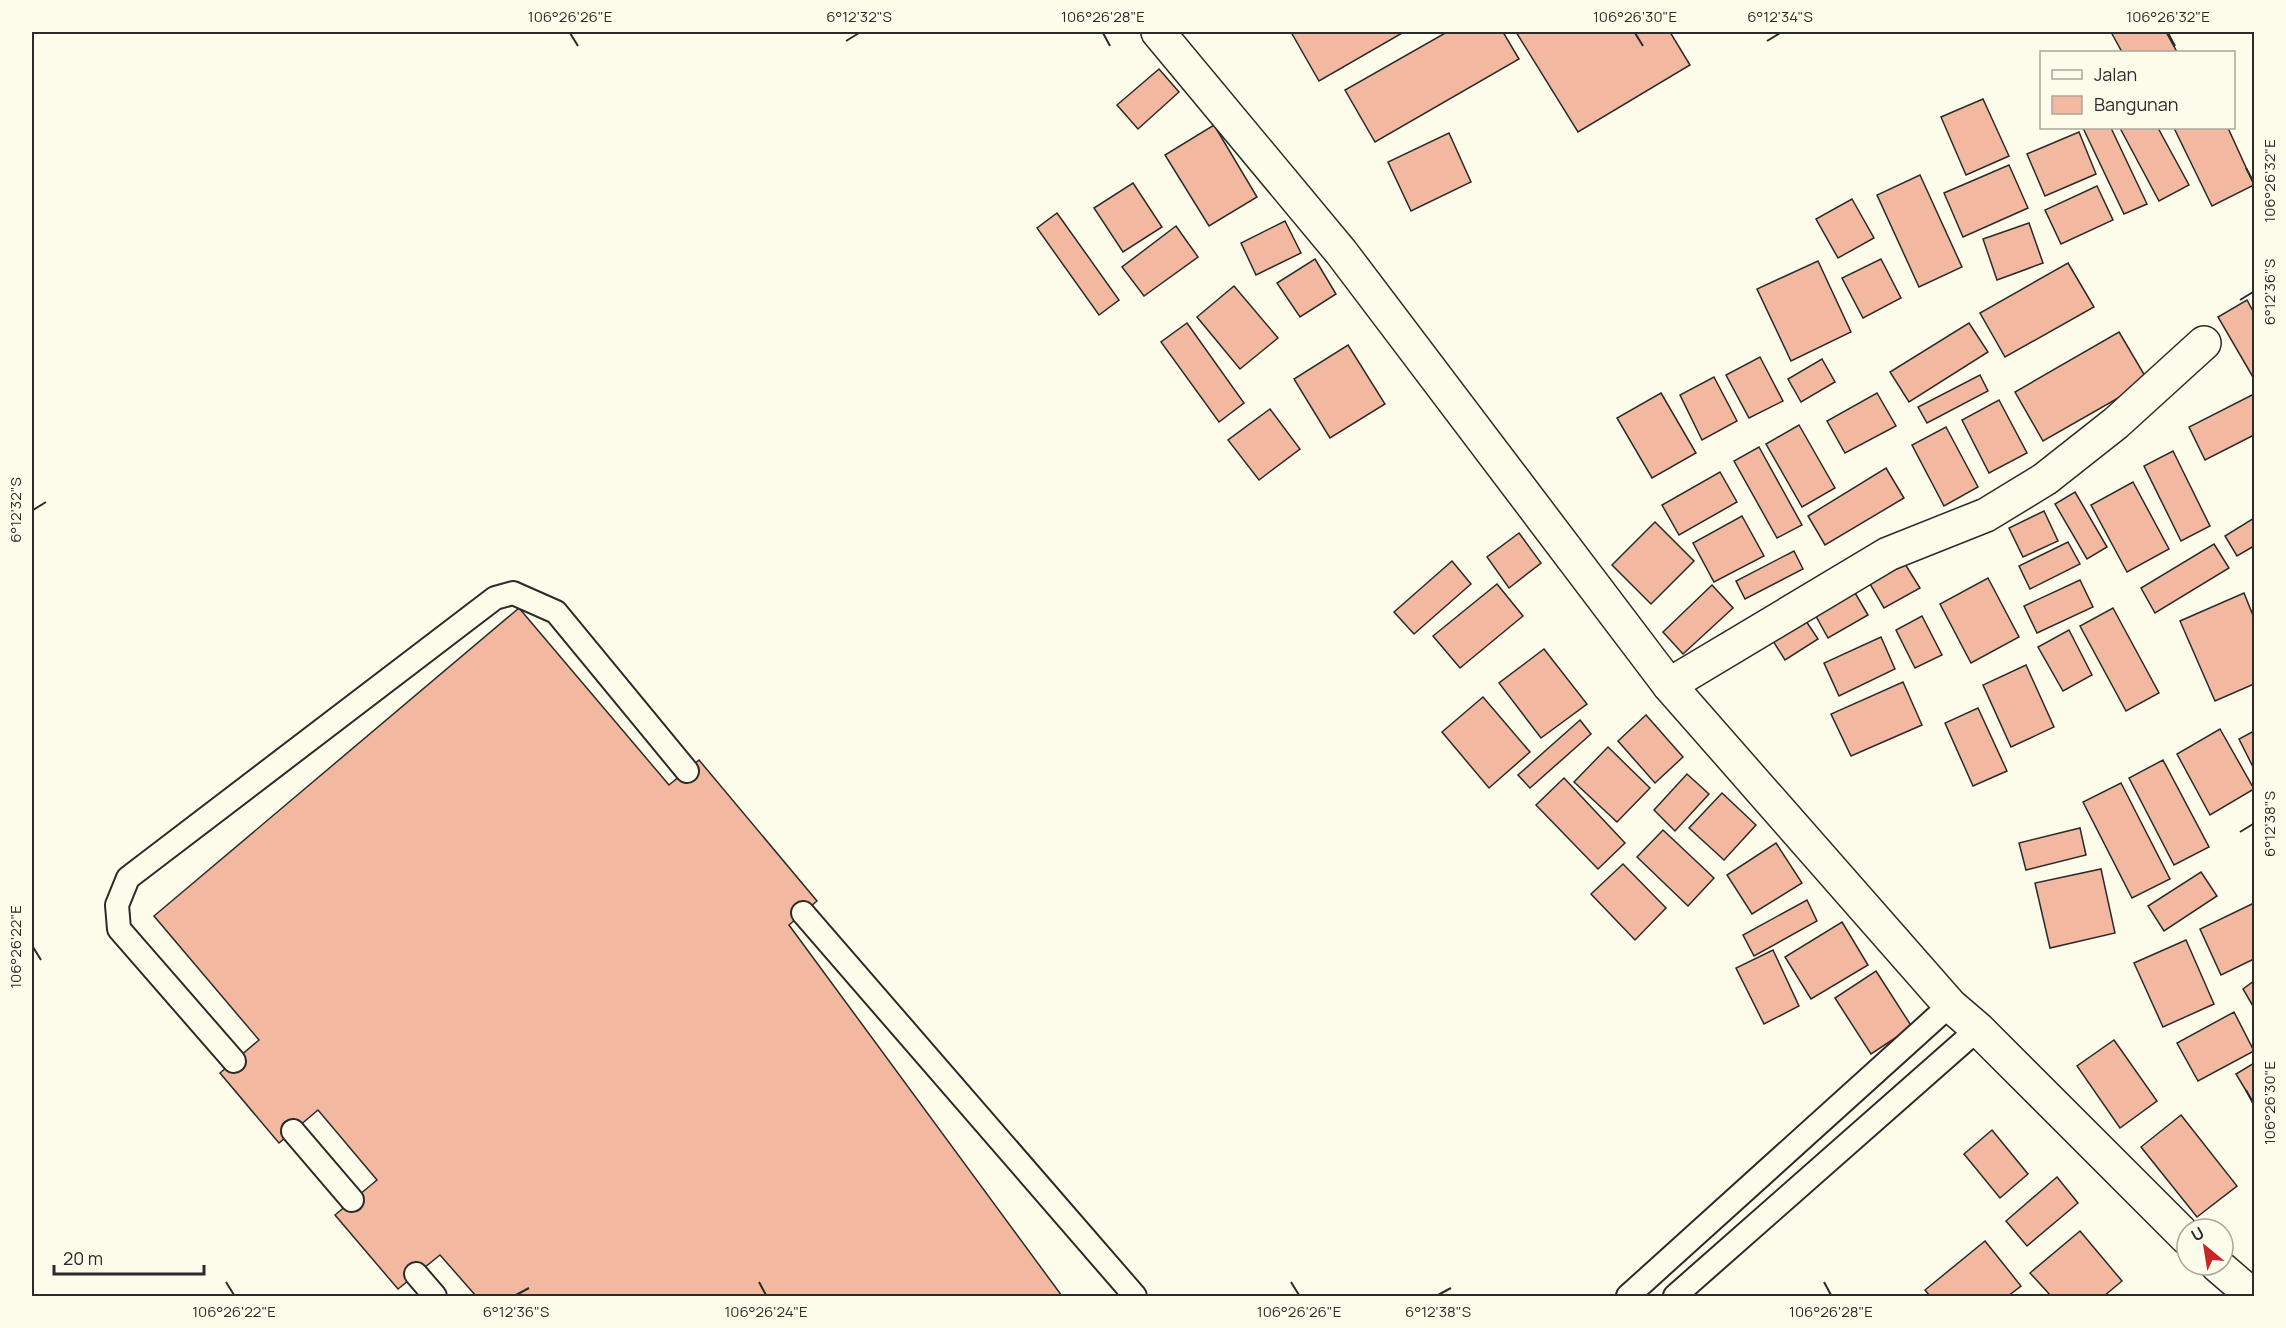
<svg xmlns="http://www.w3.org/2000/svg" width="2286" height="1328" font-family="Manrope,sans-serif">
<rect width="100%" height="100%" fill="#fdfbea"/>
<g fill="#f2b8a0" stroke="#2b2b2b" stroke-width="1.5">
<polygon points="1291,32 1404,32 1319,81"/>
<polygon points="1447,32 1503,32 1519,59 1375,142 1345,90"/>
<polygon points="1516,32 1670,32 1690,65 1578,132"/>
<polygon points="2111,32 2166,32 2177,52 2122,52"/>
<polygon points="1159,69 1179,92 1138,129 1117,105"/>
<polygon points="1983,99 2009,156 1966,175 1941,117"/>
<polygon points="1214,125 1257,197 1209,226 1165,155"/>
<polygon points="2083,128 2111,128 2147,204 2124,214"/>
<polygon points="2120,128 2158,128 2189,185 2159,201"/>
<polygon points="2174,128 2228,128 2254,185 2212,206"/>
<polygon points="2079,132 2096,174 2045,196 2027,154"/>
<polygon points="1449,133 1471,182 1411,211 1388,162"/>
<polygon points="2009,165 2028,208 1963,237 1944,193"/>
<polygon points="1920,175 1962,267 1919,287 1877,195"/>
<polygon points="1133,183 1162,227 1123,252 1094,208"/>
<polygon points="2097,186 2113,220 2061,244 2045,210"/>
<polygon points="1852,199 1874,238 1838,258 1816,219"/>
<polygon points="1057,213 1119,300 1099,315 1037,228"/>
<polygon points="1285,221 1301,253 1256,275 1241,243"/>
<polygon points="2029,223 2043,263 1997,280 1983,239"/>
<polygon points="1176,226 1198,257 1144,296 1122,267"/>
<polygon points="1315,259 1336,294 1300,317 1277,283"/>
<polygon points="1881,259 1901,298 1863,318 1842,278"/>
<polygon points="1818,261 1851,332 1791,361 1757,289"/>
<polygon points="2068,263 2094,307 2005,357 1980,313"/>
<polygon points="1234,286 1278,338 1240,369 1197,317"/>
<polygon points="2247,300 2254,313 2254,379 2218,317"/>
<polygon points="1187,323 1244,403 1219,422 1161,342"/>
<polygon points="1969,323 1988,352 1909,402 1890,372"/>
<polygon points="2119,332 2148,381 2043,441 2015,392"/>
<polygon points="1348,345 1385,404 1330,438 1294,379"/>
<polygon points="1760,357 1783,401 1749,418 1726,375"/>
<polygon points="1822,359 1835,382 1801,402 1788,379"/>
<polygon points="1980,375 1988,391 1927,423 1918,407"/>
<polygon points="1714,377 1737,421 1702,440 1680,395"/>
<polygon points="1661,393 1696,453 1652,478 1617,418"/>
<polygon points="1877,393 1896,426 1845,453 1827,421"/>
<polygon points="2254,394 2254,435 2205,460 2189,427"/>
<polygon points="1999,400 2027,453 1989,473 1962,420"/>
<polygon points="1270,409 1300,449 1259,480 1228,440"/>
<polygon points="1799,425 1835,488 1802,507 1766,444"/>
<polygon points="1946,427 1978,487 1944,506 1912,445"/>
<polygon points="1759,447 1802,525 1777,538 1734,461"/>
<polygon points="2173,451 2210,526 2181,541 2144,466"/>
<polygon points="1886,468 1904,498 1825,545 1808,516"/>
<polygon points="1720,472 1737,502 1679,535 1662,505"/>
<polygon points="2133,482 2169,549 2127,572 2091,505"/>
<polygon points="2075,492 2107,547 2087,559 2055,504"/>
<polygon points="2044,511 2058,541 2023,557 2009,528"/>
<polygon points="1742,516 1764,556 1714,582 1693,543"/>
<polygon points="2254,518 2254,546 2237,556 2225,536"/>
<polygon points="1655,522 1694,561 1651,604 1612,565"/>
<polygon points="1519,533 1541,563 1509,588 1487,557"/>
<polygon points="2068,542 2080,564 2030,589 2019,566"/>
<polygon points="2214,544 2229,568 2155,613 2141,588"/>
<polygon points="1794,551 1803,569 1745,599 1736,581"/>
<polygon points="1452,561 1471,584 1414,634 1394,612"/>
<polygon points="1905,564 1920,588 1884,608 1870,584"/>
<polygon points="1988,578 2019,637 1971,663 1940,604"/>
<polygon points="2080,580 2093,607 2037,633 2024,606"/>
<polygon points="1497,584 1523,616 1460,668 1433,636"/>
<polygon points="1712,585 1733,608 1683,654 1663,632"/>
<polygon points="1851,586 1868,615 1828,638 1812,609"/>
<polygon points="2244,593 2254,618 2254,684 2215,701 2180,621"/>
<polygon points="519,608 669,785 699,760 817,901 789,925 1062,1296 476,1296 440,1255 398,1289 335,1215 377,1180 318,1110 279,1143 220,1073 259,1040 154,916"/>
<polygon points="2113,608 2159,693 2126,711 2080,626"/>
<polygon points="1800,612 1818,639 1785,660 1768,633"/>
<polygon points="1922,616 1942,655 1915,668 1896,630"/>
<polygon points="2069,630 2092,675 2063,691 2038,647"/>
<polygon points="1881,637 1895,669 1839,696 1824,663"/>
<polygon points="1544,649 1587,704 1541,738 1499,683"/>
<polygon points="2026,665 2054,727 2011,747 1983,685"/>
<polygon points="1903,682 1922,725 1851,756 1831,714"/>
<polygon points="1483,697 1530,752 1489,788 1442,732"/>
<polygon points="1978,708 2007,771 1973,786 1945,723"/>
<polygon points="1646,715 1683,757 1655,783 1618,741"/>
<polygon points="1580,720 1591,734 1530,788 1518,775"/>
<polygon points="2220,729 2254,789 2210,815 2177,754"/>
<polygon points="2254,731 2254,769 2239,739"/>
<polygon points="1608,747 1650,788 1617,822 1574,782"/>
<polygon points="2163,760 2209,847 2174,865 2129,778"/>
<polygon points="1687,774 1709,794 1675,831 1654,810"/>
<polygon points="1564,778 1625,843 1598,869 1536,805"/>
<polygon points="2121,783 2170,879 2132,898 2083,802"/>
<polygon points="1722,793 1756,825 1724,860 1689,828"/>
<polygon points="2080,828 2086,855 2026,870 2019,843"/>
<polygon points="1663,830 1714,878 1688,906 1637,857"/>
<polygon points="1776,843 1802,883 1752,914 1727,875"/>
<polygon points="1623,864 1666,908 1635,940 1591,894"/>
<polygon points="2101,869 2115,933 2050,948 2035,883"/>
<polygon points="2201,872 2217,896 2164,931 2148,906"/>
<polygon points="1807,900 1817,921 1754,956 1743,935"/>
<polygon points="2254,903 2254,959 2221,975 2200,929"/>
<polygon points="1842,922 1868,965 1811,999 1785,957"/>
<polygon points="2186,940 2214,1004 2163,1027 2134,963"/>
<polygon points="1773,950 1799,1006 1764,1024 1736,968"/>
<polygon points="1876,971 1912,1027 1871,1054 1835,998"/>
<polygon points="2254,981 2254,1008 2243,989"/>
<polygon points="2234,1012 2254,1051 2198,1081 2177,1043"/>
<polygon points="2114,1040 2157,1101 2120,1128 2077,1066"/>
<polygon points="2254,1063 2254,1104 2236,1074"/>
<polygon points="2181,1115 2237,1186 2197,1217 2141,1147"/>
<polygon points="1992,1130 2028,1174 2000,1198 1964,1154"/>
<polygon points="2057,1177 2078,1203 2027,1246 2006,1221"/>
<polygon points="2080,1231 2122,1281 2104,1296 2051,1296 2030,1273"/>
<polygon points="1985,1241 2021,1286 2008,1296 1930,1296 1925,1290"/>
</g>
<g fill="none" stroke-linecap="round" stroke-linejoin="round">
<g stroke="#2b2b2b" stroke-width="26">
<g id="lane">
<polyline points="803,913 1135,1296"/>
<polyline points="234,1061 119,929 117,905 128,878 495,598 513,593 556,612 687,771"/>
<polyline points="293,1131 352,1200"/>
<polyline points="416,1274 435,1296"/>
<polyline points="1628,1296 1950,1005"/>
<polyline points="1675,1296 1978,1029"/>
</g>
</g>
<g stroke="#2b2b2b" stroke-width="36">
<polyline id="street" points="1669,685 1888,554 1986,515 2045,479 2116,423 2204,343"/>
</g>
<g stroke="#2b2b2b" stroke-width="36">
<g id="secondary">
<polyline points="1158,32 1341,252 1669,685 1950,1005 1978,1029 2187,1238"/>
<polyline points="2217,1265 2253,1296"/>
</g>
</g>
<use href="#lane" stroke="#fdfbea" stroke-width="22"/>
<use href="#street" stroke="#fdfbea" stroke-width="33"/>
<use href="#secondary" stroke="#fdfbea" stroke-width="33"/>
</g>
<path fill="none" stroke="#2b2b2b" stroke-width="2" d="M570,33L578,46M1103,33L1110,46M1635,33L1643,46M2168,33L2175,46M846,41L859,33M1767,41L1780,33M2246,168L2253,181M2240,300L2253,292M33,510L46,502M2240,832L2253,824M33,947L41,960M2246,1090L2253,1103M226,1282L234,1295M759,1282L766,1295M1291,1282L1299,1295M1824,1282L1831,1295M516,1295L529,1288M1438,1295L1451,1288"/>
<rect width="2286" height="1328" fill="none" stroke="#fdfbea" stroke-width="66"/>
<rect x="2040" y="51" width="195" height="78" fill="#fdfbea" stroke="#a9a89e" stroke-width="1.5"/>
<rect x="2052" y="70" width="30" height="9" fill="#fdfbea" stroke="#a9a89e" stroke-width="1.5"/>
<text x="2094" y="81" font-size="18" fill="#2b2b2b">Jalan</text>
<rect x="2052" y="96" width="30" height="18" fill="#f2b8a0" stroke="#a9a89e" stroke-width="1.5"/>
<text x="2094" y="111" font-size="18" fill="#2b2b2b">Bangunan</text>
<g transform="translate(2205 1247) rotate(330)"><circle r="28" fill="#fdfbea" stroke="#a9a89e" stroke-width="1.5"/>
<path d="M0-4.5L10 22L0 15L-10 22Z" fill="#c62828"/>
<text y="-9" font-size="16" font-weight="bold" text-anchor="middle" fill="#2b2b2b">U</text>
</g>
<path d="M54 1265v9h150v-9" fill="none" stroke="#2b2b2b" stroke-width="3"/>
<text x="63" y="1265" font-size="18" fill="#2b2b2b" stroke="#fdfbea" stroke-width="4.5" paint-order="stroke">20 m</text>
<rect x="33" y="33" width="2220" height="1262" fill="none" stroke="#2b2b2b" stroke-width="2"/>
<g font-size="15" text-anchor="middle" fill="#2b2b2b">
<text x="570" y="22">106°26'26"E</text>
<text x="859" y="22">6°12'32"S</text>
<text x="1103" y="22">106°26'28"E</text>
<text x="1635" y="22">106°26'30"E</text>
<text x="1780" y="22">6°12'34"S</text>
<text x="2168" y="22">106°26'32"E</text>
<text transform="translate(2270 181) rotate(-90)" y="5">106°26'32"E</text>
<text transform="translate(2270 292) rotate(-90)" y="5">6°12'36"S</text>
<text transform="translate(16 510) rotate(-90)" y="5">6°12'32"S</text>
<text transform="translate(2270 824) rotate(-90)" y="5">6°12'38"S</text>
<text transform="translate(16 947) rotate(-90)" y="5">106°26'22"E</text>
<text transform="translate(2270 1103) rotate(-90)" y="5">106°26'30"E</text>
<text x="234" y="1317">106°26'22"E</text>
<text x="516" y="1317">6°12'36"S</text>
<text x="766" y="1317">106°26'24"E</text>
<text x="1299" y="1317">106°26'26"E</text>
<text x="1438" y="1317">6°12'38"S</text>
<text x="1831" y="1317">106°26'28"E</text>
</g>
</svg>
